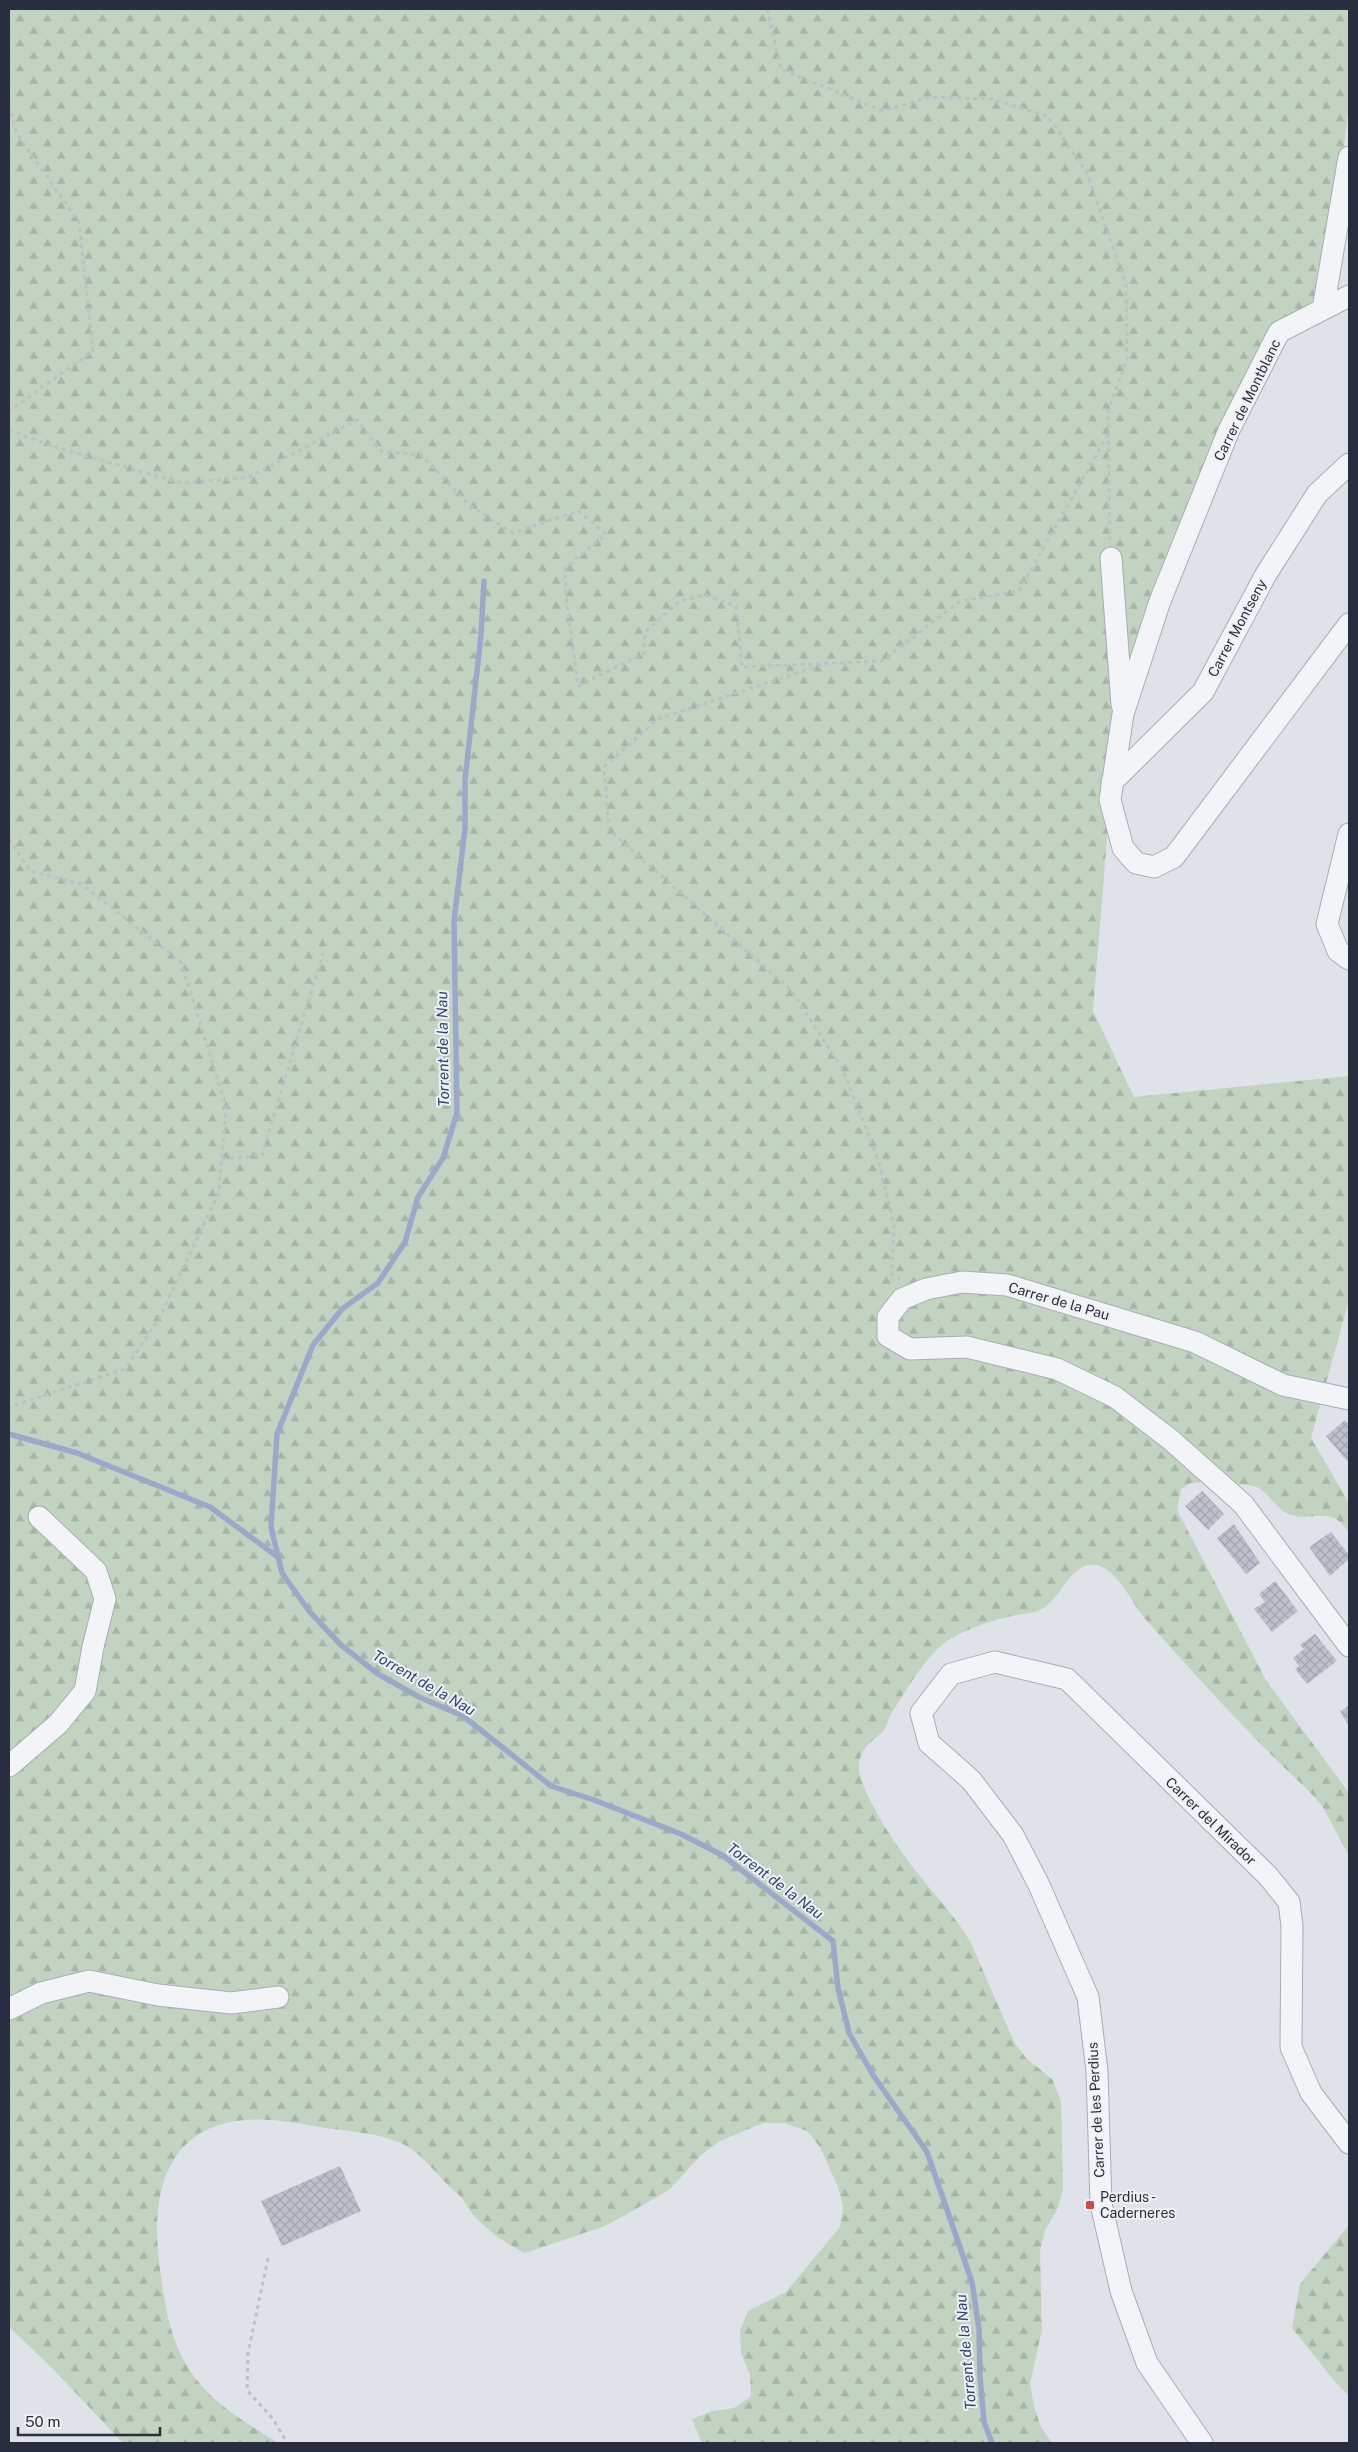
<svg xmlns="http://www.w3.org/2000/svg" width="1358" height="2452" font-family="'Public Sans',sans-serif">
<defs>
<pattern id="forest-firs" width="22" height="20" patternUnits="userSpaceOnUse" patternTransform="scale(1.25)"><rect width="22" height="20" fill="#c2d3c1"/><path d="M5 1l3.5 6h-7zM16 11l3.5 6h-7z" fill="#a7b5a7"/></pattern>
<pattern id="building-cross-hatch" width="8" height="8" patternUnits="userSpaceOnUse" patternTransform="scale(1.25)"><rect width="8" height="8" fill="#bdc0cc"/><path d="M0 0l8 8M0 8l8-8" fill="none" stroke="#a2a5b0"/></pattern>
</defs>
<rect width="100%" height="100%" fill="#e0e2e9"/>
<g fill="url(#forest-firs)">
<path d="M9,9H1349V106L1323,309L1279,332L1160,601L1110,800L1093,1011L1134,1097L1349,1076V1300L1311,1438L1349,1503V1533C1331,1504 1315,1522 1291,1515C1278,1511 1271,1496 1259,1488C1250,1483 1202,1481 1191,1483C1188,1484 1184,1487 1181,1489L1177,1510L1266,1680L1349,1793V1856L1323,1807L1310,1792C1252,1738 1200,1680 1147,1621C1133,1606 1123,1579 1104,1568C1076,1552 1063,1595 1045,1607C1037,1613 1027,1613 1017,1615C996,1619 971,1627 952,1638C928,1651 906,1691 891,1714C888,1719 887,1726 884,1730C873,1742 859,1747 859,1767C859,1776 863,1784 866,1792C879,1820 899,1850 919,1875C936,1897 957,1918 971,1943L1014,2042L1026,2058L1052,2079L1061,2101L1063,2189L1057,2210L1045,2230L1040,2251L1042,2330L1030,2384L1034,2406L1041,2427L1052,2443H702L692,2419L712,2411L734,2408L751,2396L750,2375L741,2353L740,2331L748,2311L786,2292L840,2227L843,2207L838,2187L820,2147L807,2131L784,2123H763L720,2141L701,2155L670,2189L650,2201L605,2226L525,2253C506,2244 489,2232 474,2216C469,2210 466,2203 461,2197C455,2191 448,2186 442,2179C428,2164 416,2148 396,2141C372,2132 344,2131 319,2127C296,2123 271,2118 247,2120C163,2125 150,2200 160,2269C165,2308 171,2347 196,2379C217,2407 249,2424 278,2443H123L53,2369L9,2327Z"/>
<polygon points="1349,2225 1349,2396 1336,2383 1292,2328 1300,2284"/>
</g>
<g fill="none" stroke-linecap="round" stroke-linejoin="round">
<g stroke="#9ca8c9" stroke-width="5.5">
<polyline points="484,581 481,635 465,780 465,829 454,921 457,1113 443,1158 418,1197 405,1242 378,1283 342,1309 313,1345 277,1434 271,1527 282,1573 309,1611 341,1645 378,1674 419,1697 463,1716 551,1786 594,1800 681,1834 722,1855 833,1941 838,1988 849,2033 873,2075 927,2152 972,2282 979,2329 980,2376 984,2422 992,2443"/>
<polyline points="9,1434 77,1453 210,1507 278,1557"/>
</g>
</g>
<g fill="url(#building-cross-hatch)">
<polygon points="1345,1420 1349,1425 1349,1460 1347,1461 1326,1436"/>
<polygon points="1202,1491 1224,1514 1208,1530 1185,1506"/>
<polygon points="1234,1524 1260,1563 1246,1574 1217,1538"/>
<polygon points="1331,1532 1349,1555 1349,1559 1330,1576 1309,1547"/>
<polygon points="1275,1581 1298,1611 1272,1632 1254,1609 1265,1602 1259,1594"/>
<polygon points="1315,1634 1337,1661 1307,1684 1295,1669 1299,1666 1293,1658 1304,1649 1300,1645"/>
<polygon points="1349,1705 1349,1726 1340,1712"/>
<polygon points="340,2166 361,2211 282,2246 261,2201"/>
</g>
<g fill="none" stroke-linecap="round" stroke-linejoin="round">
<g stroke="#a9acb6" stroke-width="23">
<g id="minor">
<polyline points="1349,296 1279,332 1229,430 1160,601 1123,714 1110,800 1123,848 1136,863 1154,867 1174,857 1349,624"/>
<polyline points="1323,309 1349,157"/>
<polyline points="1111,558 1122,705"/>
<polyline points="1112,782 1203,692 1265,576 1317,494 1349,464"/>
<polyline points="1349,834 1327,924 1338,951 1349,959"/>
<polyline points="1349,1399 1283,1385 1195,1342 1007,1285 962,1282 926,1289 902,1299 888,1317 888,1336 910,1349 967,1347 1057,1369 1115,1397 1171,1440 1243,1504 1349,1646"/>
<polyline points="9,1766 58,1724 85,1691 93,1647 105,1599 96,1571 39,1517"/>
<polyline points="9,2009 41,1993 89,1981 158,1995 231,2003 278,1997"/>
<polyline points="1202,2443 1147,2363 1121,2291 1101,2204 1097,2071 1088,1997 1038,1883 1013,1835 971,1780 929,1743 921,1713 951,1674 995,1662 1067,1679 1268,1876 1289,1902 1292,1926 1291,2047 1311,2093 1349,2143"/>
</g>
</g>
<g stroke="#bec0c7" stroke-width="3" stroke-dasharray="4 4" stroke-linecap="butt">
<polyline points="767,9 781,69 883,111 929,97 991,99 1048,116 1087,173 1126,285 1127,359 1108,411 1110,540"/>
<polyline points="9,105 17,134 79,222 93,351 9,411"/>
<polyline points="9,430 58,448 182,483 249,477 357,420 381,451 421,455 468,504 513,533 578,511 606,534 565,568 566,597 578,686 644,653 645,632 680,601 705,595 736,606 742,667 882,661 960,601 1019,591 1108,434"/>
<polyline points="821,665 658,719 604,767 609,830 791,990 843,1070 879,1162 894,1225 892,1274 900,1279"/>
<polyline points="9,839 30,871 81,884 181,962 226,1106 219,1192 160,1317 125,1369 9,1407"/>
<polyline points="222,1159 262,1155 323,953"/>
<polyline points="268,2258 248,2353 247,2390 273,2419 287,2443"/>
</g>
<use href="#minor" stroke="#f3f4f7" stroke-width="21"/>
</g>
<rect fill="#cd4e46" stroke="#f0f1f6" stroke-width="2" x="1085" y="2200" width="10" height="10" rx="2.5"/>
<g text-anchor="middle" stroke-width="4" stroke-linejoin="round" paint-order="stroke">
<g font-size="14" fill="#292d40" stroke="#f0f1f6">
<text transform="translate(1247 400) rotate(-64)" y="5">Carrer de Montblanc</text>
<text transform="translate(1237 628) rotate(-62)" y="5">Carrer Montseny</text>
<text transform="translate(1059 1301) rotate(16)" y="5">Carrer de la Pau</text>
<text transform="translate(1211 1821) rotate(44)" y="5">Carrer del Mirador</text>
<text transform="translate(1096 2110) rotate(-93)" y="5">Carrer de les Perdius</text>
</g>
<g font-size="14" fill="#292d40" stroke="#f0f1f6" text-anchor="start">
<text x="1100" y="2202">Perdius -<tspan x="1100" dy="16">Caderneres</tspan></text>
</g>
<g font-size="15" font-style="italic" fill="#334374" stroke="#f0f1f6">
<text transform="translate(443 1049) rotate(-91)" y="5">Torrent de la Nau</text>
<text transform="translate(424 1683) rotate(30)" y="5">Torrent de la Nau</text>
<text transform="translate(775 1881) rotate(37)" y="5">Torrent de la Nau</text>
<text transform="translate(966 2352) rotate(-95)" y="5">Torrent de la Nau</text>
</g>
</g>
<rect width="1358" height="2452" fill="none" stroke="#292d40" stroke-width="20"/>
<path d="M18 2427v8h142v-8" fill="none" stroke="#292d40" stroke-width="2.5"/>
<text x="25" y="2427" font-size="15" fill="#292d40" stroke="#f0f1f6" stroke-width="4" paint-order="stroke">50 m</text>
</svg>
